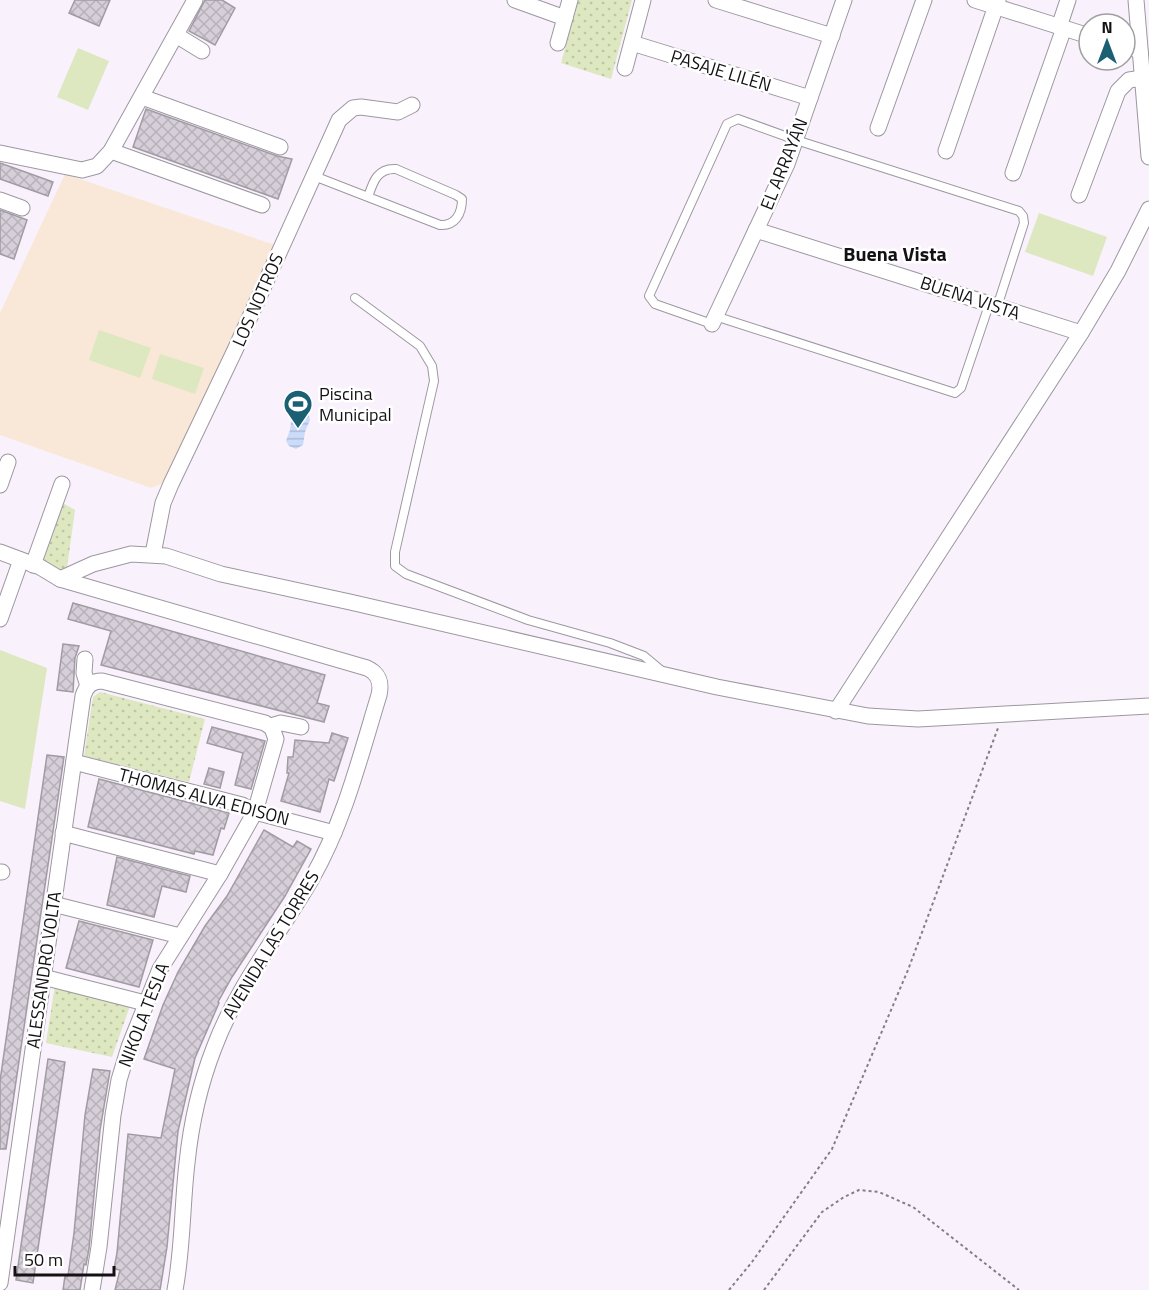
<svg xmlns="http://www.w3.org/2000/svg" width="1149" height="1290" font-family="'Titillium Web',sans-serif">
<defs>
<pattern id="grass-dots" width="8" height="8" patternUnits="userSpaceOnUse" patternTransform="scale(1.5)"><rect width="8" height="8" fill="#dde7c0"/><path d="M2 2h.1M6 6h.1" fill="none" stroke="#bdc5a4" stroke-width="1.8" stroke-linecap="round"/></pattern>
<pattern id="water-rules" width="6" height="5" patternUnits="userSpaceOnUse" patternTransform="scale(1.5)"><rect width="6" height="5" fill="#cbdbfa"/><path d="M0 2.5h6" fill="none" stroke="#adbbd5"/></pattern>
<pattern id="building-cross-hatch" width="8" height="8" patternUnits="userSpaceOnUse" patternTransform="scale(1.5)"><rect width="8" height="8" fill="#d6cfd9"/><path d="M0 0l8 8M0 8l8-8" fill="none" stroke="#b7b1b9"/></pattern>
</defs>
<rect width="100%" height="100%" fill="#f9f2fc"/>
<polygon fill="#f9e8d7" points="65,174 275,245 164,483 151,488 0,435 0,313"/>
<g fill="url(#grass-dots)">
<polygon points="578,0 632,0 611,79 561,63"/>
<polygon points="61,502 75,510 66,575 41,563"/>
<polygon points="100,692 205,719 189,782 84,756 93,697"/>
<polygon points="55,985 131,1003 112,1057 46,1043"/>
</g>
<g fill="#dde7c0">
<polygon points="78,48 109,61 88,110 57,97"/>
<polygon points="1039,213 1107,237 1093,276 1025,252"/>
<polygon points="99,330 151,348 140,378 89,360"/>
<polygon points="160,354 204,368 195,394 152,379"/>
<polygon points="0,650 47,668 25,809 0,801"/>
</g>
<polygon fill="url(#water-rules)" points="299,410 308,413 310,420 305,432 303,445 296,449 289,446 286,441 290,430 292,414"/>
<g fill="url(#building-cross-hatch)" stroke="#a19ba3" stroke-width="1.5">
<polygon points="75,0 110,0 99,26 69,13"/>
<polygon points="205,0 222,0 235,8 215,45 189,31"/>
<polygon points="146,109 277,156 292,159 278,199 133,147"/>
<polygon points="0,163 53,182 48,196 0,179"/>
<polygon points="0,210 27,220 14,259 0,254"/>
<polygon points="73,603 325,675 317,703 329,706 324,722 101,665 111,631 68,619"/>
<polygon points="63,644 79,646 75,658 73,692 57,690"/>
<polygon points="212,727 265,741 251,789 235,785 243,753 207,743"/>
<polygon points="332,733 348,738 334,781 329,779 320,812 281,801 289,773 287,773 288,757 293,757 295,740 329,743"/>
<polygon points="47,755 64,757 6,1149 0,1149 0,1081"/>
<polygon points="209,768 224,772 220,788 204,784"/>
<polygon points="99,779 229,813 224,829 221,828 213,855 195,851 194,854 88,827"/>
<polygon points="264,830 293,847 297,841 311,849 285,896 232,977 218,1002 219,1003 195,1058 178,1131 167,1247 160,1290 115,1290 120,1270 114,1269 117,1253 128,1134 161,1138 175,1069 144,1059 163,1005 178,972 205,926 227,896"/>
<polygon points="117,857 190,876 186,892 162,886 154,917 107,905"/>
<polygon points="79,921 153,940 139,987 66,968"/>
<polygon points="48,1059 65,1062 33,1283 16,1280"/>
<polygon points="93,1069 110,1071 100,1130 89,1249 86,1265 84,1264 80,1290 63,1290 65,1276 68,1276 74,1233 85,1115"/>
</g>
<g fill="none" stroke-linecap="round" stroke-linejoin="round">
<g stroke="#9d97a0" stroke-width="10">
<g id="lane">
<path d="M314,176L440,225C455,226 462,214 462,199L456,195L396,169C377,168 373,182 368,197"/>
<polyline points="355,298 420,346 432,366 434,381 395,552 395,566 406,574 528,620 610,643 644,656 662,671"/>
<polyline points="715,316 955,393 961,388 989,305"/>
<polyline points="712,324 655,304 649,296 727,124 738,119 796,140 1019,211 1023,216 1024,223 997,307"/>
</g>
</g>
<g stroke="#9d97a0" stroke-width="17">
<g id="street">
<polyline points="515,0 565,18"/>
<polyline points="716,0 832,36"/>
<polyline points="975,0 1089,36"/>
<polyline points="1136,0 1149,157"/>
<polyline points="1059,27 1068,0"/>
<polyline points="176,35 202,51"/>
<polyline points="558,43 570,0"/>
<polyline points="632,43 810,98"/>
<polyline points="1125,46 1140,51"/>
<polyline points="625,68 643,0"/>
<polyline points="142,97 280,147"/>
<polyline points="878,128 924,0"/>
<polyline points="111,151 262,205"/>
<polyline points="946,151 998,0"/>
<polyline points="0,153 82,170 97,166 111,151 195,0"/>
<polyline points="1013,173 1064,28"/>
<polyline points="1079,195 1118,91 1129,80 1143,78"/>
<polyline points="0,200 22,208"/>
<polyline points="756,230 1081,333"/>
<polyline points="712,324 787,164 844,0"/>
<polyline points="0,485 8,462"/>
<path d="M0,552L40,567L60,579L367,668C378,673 382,682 379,695C360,757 344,822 312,878C279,935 237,986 214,1048C200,1084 191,1124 187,1163C182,1205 183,1248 175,1290"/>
<polyline points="153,554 163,503 171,484 235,350 339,120 353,108 361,107 398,112 412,105"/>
<polyline points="33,565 62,484"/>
<polyline points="60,579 93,564 131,554 166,556 221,574 350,602 717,687 868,716 918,719 1149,706"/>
<polyline points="0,619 21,560"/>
<polyline points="85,659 84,673 88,686"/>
<polyline points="836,711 1081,333 1118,271 1149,209"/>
<polyline points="271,726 281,723 301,727"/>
<polyline points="74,762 242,805 255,812 334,833"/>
<polyline points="63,833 220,874"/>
<polyline points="0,872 2,872"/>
<polyline points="53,904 180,936"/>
<polyline points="43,977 145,1003"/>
<path d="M0,1283L83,696C86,686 92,681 102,681L265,723L272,728L276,739L255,812L220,874L160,969L129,1047L119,1080L113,1115L99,1247L92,1290"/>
</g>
</g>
<g stroke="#847f86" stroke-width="2" stroke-dasharray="3 3" stroke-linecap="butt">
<polyline points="729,1290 752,1262 832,1149 908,970 998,728"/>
<polyline points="764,1290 822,1212 844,1197 859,1190 879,1192 913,1207 1019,1290"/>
</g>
<use href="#lane" stroke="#fff" stroke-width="8"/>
<use href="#street" stroke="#fff" stroke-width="15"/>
</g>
<defs>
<g id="stadium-pin" transform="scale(1.5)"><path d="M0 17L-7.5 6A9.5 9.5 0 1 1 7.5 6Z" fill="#1b5f72" stroke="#fff"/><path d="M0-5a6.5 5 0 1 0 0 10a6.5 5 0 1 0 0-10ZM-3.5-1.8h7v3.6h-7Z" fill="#fff"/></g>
</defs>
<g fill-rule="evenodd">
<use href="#stadium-pin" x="298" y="404"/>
</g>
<g text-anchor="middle" stroke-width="5" stroke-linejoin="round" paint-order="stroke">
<g font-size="18" fill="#131114" stroke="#fff">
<text transform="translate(721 71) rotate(17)" y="6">PASAJE LILÉN</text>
<text transform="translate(784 164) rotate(-68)" y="6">EL ARRAYÁN</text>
<text transform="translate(970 298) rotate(18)" y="6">BUENA VISTA</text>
<text transform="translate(258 300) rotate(-66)" y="6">LOS NOTROS</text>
<text transform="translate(204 797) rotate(15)" y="6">THOMAS ALVA EDISON</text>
<text transform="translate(271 945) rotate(-59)" y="6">AVENIDA LAS TORRES</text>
<text transform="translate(44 970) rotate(-82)" y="6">ALESSANDRO VOLTA</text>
<text transform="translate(144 1015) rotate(-69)" y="6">NIKOLA TESLA</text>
</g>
<g font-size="18" fill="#131114" stroke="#fff" text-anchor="start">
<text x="319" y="400">Piscina<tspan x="319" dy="21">Municipal</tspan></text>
</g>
<g font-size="20" font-weight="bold" fill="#131114" stroke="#fff">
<text x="895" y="261">Buena Vista</text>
</g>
</g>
<g transform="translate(1107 42)"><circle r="28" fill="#ffffff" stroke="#a1a0a1" stroke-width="1.5"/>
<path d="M0-4.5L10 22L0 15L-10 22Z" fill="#1b5f72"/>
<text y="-9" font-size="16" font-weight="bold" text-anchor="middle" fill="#131114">N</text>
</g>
<path d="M15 1266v9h99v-9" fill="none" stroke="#131114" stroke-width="3"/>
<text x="24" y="1266" font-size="18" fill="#131114" stroke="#ffffff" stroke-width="4.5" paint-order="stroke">50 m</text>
</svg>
